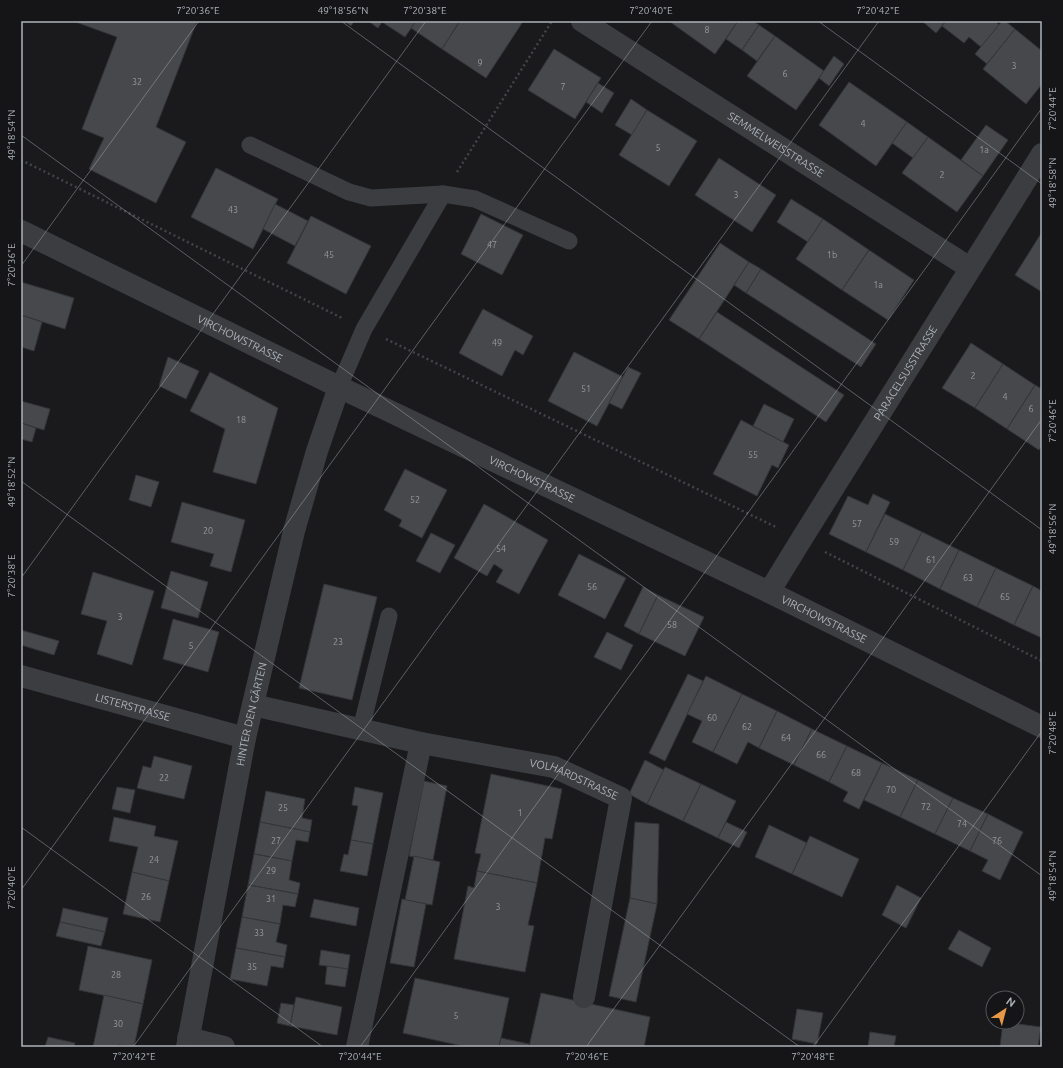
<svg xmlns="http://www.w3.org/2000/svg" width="1063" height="1068" font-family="Ubuntu,sans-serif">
<rect width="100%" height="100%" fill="#1a1a1c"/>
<g fill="#47484c" stroke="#343538">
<polygon points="73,21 197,21 156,127 186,142 156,203 89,169 104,138 82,129 117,37"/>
<polygon points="344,21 354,21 351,26"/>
<polygon points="368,21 416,21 405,37 382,22 378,28"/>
<polygon points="416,21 460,21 442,49 411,28"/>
<polygon points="460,21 519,21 522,23 486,78 442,49"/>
<polygon points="669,21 738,21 715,54"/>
<polygon points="738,21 753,21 759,25 742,50 726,39"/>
<polygon points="922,21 946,21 936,33"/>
<polygon points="946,21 995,21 999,25 981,47 969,37 964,43 942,26"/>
<polygon points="1002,21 1005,21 1015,29 987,64 975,54"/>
<polygon points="759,25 775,36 757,61 742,50"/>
<polygon points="1015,29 1042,51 1042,84 1026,104 983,69"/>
<polygon points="775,36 824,71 796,110 747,76"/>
<polygon points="554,49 601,78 575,119 528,90"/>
<polygon points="834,56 844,64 829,86 819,78"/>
<polygon points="849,82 907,122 876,166 819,125"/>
<polygon points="598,83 614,93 602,113 586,102"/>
<polygon points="631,99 647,110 632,135 615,125"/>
<polygon points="647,110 697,141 669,186 619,155"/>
<polygon points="907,122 928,137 913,158 892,143"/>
<polygon points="986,125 1008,140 983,176 961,160"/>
<polygon points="928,137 983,176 957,212 902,173"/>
<polygon points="719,158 776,195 752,232 695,195"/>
<polygon points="216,168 278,199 253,249 191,217"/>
<polygon points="791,199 823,219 808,242 777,222"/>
<polygon points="275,204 308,221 295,246 263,229"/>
<polygon points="481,214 523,235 502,275 461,254"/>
<polygon points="311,216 371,246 346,294 287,263"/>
<polygon points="823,219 869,250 842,290 796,259"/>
<polygon points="1042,232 1042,292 1015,275"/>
<polygon points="720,243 749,262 699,339 669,320"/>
<polygon points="869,250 914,280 888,320 842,290"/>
<polygon points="749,262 761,269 746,293 734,285"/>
<polygon points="761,269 876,344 861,367 746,293"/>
<polygon points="21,282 74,298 65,329 21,315"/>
<polygon points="483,309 533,336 523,355 515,350 502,376 459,353"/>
<polygon points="717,312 844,395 826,422 699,339"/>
<polygon points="21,315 42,322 34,351 21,347"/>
<polygon points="971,343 1003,364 975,408 942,388"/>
<polygon points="574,352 623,377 597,426 548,401"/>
<polygon points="168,357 199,371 186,399 159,386"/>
<polygon points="1003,364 1035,385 1007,429 975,408"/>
<polygon points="628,367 641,373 622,409 609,403"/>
<polygon points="210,372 278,408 256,484 213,472 225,429 190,411"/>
<polygon points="1035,385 1042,389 1042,445 1039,450 1007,429"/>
<polygon points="21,401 50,409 44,430 21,423"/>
<polygon points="764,404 794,419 783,442 753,426"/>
<polygon points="741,420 789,445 778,468 772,465 757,496 713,474"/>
<polygon points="21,423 36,428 32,442 21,439"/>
<polygon points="405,469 447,490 422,538 399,526 402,520 384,510"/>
<polygon points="136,475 159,482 151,507 129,500"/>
<polygon points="873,494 890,502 866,552 829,534 848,496 868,505"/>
<polygon points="182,502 245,520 231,572 210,566 214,554 171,542"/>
<polygon points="484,504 548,540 519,594 496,582 503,570 494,564 487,576 454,558"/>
<polygon points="885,514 922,532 903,570 866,552"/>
<polygon points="922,532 959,550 940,589 903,570"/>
<polygon points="431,533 455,545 440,573 416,561"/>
<polygon points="959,550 996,568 977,607 940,589"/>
<polygon points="579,554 626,578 605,619 558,595"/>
<polygon points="996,568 1033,586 1014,625 977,607"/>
<polygon points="171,571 208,582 198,618 161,608"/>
<polygon points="93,572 154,591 132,665 97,654 107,621 81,614"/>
<polygon points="324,584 377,597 352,700 299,688"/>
<polygon points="1033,586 1042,591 1042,638 1014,625"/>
<polygon points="643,587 658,595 639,634 624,626"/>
<polygon points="658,595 704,617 685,656 639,634"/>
<polygon points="173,619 219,632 208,672 163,659"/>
<polygon points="21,630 59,641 54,655 21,645"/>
<polygon points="607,632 633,645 621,670 594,657"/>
<polygon points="688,674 703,681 665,761 649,753"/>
<polygon points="706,676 742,694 713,752 692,742 702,721 687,714"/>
<polygon points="742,694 777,711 759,748 748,742 737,764 713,752"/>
<polygon points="777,711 812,729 794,765 759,748"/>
<polygon points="812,729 847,746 829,782 794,765"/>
<polygon points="847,746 882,763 859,809 843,801 848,792 829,782"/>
<polygon points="154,756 192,766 184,799 137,788 143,766 151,768"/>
<polygon points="645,760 664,770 647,804 629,794"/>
<polygon points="882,763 918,780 900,817 864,800"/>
<polygon points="665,767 701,784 683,821 647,804"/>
<polygon points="491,774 562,789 552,839 545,838 537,883 477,871 481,854 475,853"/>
<polygon points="918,780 953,798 935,834 900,817"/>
<polygon points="424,781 447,786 433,860 409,856"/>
<polygon points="701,784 736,801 718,838 683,821"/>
<polygon points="117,787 135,790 130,813 112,809"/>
<polygon points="355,787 383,793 373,844 351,840 358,806 352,805"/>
<polygon points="266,791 305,799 302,818 312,820 310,832 260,822"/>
<polygon points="953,798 988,814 970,851 935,834"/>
<polygon points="988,814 1023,832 1000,880 982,871 988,860 970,851"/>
<polygon points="114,817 156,826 154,836 178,841 169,881 132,872 138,847 109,841"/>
<polygon points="260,822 310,832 308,842 296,840 292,861 254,854"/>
<polygon points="635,822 659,824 657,904 630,898"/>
<polygon points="726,822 747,832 739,848 718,838"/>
<polygon points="769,825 807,843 792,874 755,857"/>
<polygon points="810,836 859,859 842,897 792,874"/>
<polygon points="351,840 373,844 367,876 340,871 344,854 348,855"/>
<polygon points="254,854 292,861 289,880 300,883 298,894 248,885"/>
<polygon points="414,856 440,862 432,905 405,900"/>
<polygon points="477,871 537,883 528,925 534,926 525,972 454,959 468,886 474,888"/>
<polygon points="132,872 169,881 160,922 123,914"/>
<polygon points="248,885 298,894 295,907 283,905 280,924 242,917"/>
<polygon points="897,885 921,898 906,928 882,915"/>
<polygon points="630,898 657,904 636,1002 609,996"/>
<polygon points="314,899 359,908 356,926 310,917"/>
<polygon points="402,899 426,904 414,967 390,963"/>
<polygon points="63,908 108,918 105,932 60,922"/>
<polygon points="242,917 280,924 276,942 287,945 285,957 236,948"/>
<polygon points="60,922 105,932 101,946 56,936"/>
<polygon points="959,930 991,948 982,967 948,949"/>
<polygon points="88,946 152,960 143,1004 79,990"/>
<polygon points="236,948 285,957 283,968 271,966 267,986 230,979"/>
<polygon points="321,950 350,955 348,969 319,965"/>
<polygon points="327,966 348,969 345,987 325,984"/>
<polygon points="415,978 509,998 499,1047 467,1047 403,1033"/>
<polygon points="541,993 650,1017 644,1047 529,1047"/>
<polygon points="104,995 143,1004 134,1047 118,1045 118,1047 93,1047"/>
<polygon points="296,997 342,1007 337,1035 290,1026"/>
<polygon points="281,1003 294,1005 290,1026 277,1023"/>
<polygon points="797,1009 823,1013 817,1044 792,1039"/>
<polygon points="1003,1022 1041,1027 1038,1047 1000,1047"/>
<polygon points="870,1032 896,1036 894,1047 868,1047"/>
<polygon points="48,1037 75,1043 74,1047 45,1047"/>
<polygon points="501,1038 529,1044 529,1047 499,1047"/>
</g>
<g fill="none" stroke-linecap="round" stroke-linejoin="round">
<g stroke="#414448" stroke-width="2.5" stroke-dasharray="2 3" stroke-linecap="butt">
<polyline points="21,160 342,318"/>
<polyline points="457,172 552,21"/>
<polyline points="386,339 778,528"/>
<polyline points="825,552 1042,661"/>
</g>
<g stroke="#3b3d41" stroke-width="17">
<polyline points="250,145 349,192 371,198 443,194 475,199 569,241"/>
<polyline points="339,387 364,329 443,194"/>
<polyline points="361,729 389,616"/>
</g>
<g stroke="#3b3d41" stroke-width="22">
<path id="s1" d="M582,21L970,268"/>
<path id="s2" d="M21,231L339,387L769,592L1042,727"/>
<path id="s3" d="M769,592L801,540L1042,154"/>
<path id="s4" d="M21,676L245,738"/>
<path id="s5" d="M253,705L421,743L554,767L621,798L584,997"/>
<polyline points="188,1038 224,1047"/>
<path id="s6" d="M187,1047L245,738L294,531L317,451L339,387"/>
<polyline points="357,1047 421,743"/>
</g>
</g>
<path fill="none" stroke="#adb3bb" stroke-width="1" stroke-opacity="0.45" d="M341,21L1042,530M818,21L1042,184M21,135L1042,876M21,266L199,21M21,481L800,1047M21,578L426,21M21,827L323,1047M21,890L652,21M133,1047L879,21M360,1047L1042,108M586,1047L1042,419M813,1047L1042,731M1039,1047L1042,1043"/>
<g text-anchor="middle" stroke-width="4" stroke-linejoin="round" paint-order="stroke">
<g font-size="9" fill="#94989f">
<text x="707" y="33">8</text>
<text x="480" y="66">9</text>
<text x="1014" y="69">3</text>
<text x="785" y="77">6</text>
<text x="137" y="85">32</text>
<text x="563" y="90">7</text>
<text x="863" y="127">4</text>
<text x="658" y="151">5</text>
<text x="984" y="153">1a</text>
<text x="942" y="178">2</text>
<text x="736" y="198">3</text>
<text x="233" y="213">43</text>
<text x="492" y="248">47</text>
<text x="329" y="258">45</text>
<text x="832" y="258">1b</text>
<text x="878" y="288">1a</text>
<text x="497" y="346">49</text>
<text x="973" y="379">2</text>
<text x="586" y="392">51</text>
<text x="1005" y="400">4</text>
<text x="1031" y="412">6</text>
<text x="241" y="423">18</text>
<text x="753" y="458">55</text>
<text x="415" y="503">52</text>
<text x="857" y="527">57</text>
<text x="208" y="534">20</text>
<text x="894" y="545">59</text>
<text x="501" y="552">54</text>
<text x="931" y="563">61</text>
<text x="968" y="581">63</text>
<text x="592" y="590">56</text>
<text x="1005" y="600">65</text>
<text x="120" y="620">3</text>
<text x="672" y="628">58</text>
<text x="338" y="645">23</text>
<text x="191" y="649">5</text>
<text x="712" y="721">60</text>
<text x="747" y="730">62</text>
<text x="786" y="741">64</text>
<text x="821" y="758">66</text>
<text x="856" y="776">68</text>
<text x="164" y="781">22</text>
<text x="891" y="793">70</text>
<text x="926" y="810">72</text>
<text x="283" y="811">25</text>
<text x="520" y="816">1</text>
<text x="962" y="827">74</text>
<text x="276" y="844">27</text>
<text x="997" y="844">76</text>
<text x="154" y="863">24</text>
<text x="271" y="874">29</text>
<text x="146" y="900">26</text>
<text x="271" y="902">31</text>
<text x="498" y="910">3</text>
<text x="259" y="936">33</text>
<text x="252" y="970">35</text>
<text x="116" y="978">28</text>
<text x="456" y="1019">5</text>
<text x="118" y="1027">30</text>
</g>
<g font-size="11" fill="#adb3bb" stroke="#151517">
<text dy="4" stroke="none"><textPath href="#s1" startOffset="230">SEMMELWEISSTRASSE</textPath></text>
<text dy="4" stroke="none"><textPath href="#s2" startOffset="244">VIRCHOWSTRASSE</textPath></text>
<text dy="4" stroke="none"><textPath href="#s3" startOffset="258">PARACELSUSSTRASSE</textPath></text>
<text dy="4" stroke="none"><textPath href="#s2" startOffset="568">VIRCHOWSTRASSE</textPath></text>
<text dy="4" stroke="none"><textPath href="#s2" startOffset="892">VIRCHOWSTRASSE</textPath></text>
<text dy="4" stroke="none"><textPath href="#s4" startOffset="116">LISTERSTRASSE</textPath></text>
<text dy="4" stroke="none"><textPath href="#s6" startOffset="339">HINTER DEN GÄRTEN</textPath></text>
<text dy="4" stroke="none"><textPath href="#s5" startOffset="330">VOLHARDSTRASSE</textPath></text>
</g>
</g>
<rect width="1063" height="1068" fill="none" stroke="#151517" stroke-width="44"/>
<g transform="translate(1005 1010) rotate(36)"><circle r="19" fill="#151517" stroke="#525459"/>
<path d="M0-3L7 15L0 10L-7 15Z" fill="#e79847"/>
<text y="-6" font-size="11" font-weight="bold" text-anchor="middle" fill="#adb3bb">N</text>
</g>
<rect x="22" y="22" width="1019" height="1024" fill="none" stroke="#adb3bb" stroke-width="1.5"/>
<g font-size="10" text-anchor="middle" fill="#adb3bb">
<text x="198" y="14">7°20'36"E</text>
<text x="343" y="14">49°18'56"N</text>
<text x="425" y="14">7°20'38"E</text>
<text x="651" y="14">7°20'40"E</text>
<text x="878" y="14">7°20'42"E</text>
<text transform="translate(1052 109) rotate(-90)" y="4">7°20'44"E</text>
<text transform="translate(11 135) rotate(-90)" y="4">49°18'54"N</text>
<text transform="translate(1052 183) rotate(-90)" y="4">49°18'58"N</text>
<text transform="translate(11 265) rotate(-90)" y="4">7°20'36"E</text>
<text transform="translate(1052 421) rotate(-90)" y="4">7°20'46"E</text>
<text transform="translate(11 482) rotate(-90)" y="4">49°18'52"N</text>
<text transform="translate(1052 529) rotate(-90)" y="4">49°18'56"N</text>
<text transform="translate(11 576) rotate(-90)" y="4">7°20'38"E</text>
<text transform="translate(1052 733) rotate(-90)" y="4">7°20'48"E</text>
<text transform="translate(1052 876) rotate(-90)" y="4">49°18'54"N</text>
<text transform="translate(11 888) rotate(-90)" y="4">7°20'40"E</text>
<text x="134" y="1060">7°20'42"E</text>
<text x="360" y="1060">7°20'44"E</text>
<text x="587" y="1060">7°20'46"E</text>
<text x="813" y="1060">7°20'48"E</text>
</g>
</svg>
